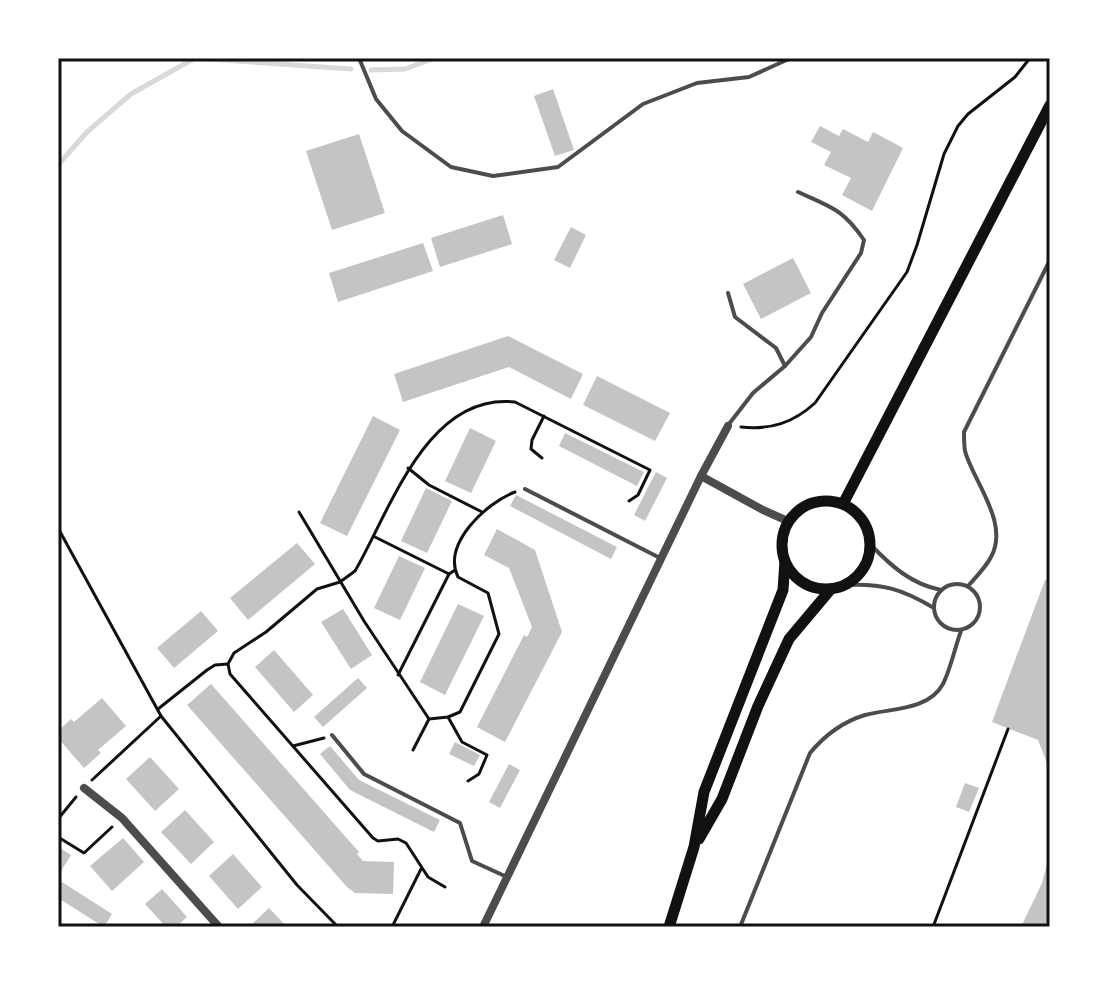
<svg xmlns="http://www.w3.org/2000/svg" width="1108" height="985" font-family="'Titillium Web',sans-serif">
<rect width="100%" height="100%" fill="#fff"/>
<g fill="none" stroke-linecap="round" stroke-linejoin="round">
<g stroke="#d9d9d9" stroke-width="5">
<polyline points="371,70 405,69 435,58"/>
<polyline points="58,165 87,132 131,94 195,58 351,69"/>
</g>
</g>
<g fill="#c4c4c4">
<polygon points="553,89 574,150 555,156 534,96"/>
<polygon points="820,126 839,136 843,129 868,142 873,132 903,148 872,211 842,195 851,178 824,165 831,152 811,142"/>
<polygon points="359,134 385,213 332,230 306,151"/>
<polygon points="503,215 512,244 440,267 431,238"/>
<polygon points="571,227 586,235 570,268 554,260"/>
<polygon points="423,243 433,271 338,302 329,273"/>
<polygon points="793,258 811,293 761,319 743,284"/>
<polygon points="508,336 583,374 571,399 509,367 403,402 394,374"/>
<polygon points="597,376 670,413 655,441 583,405"/>
<polygon points="373,416 400,430 347,536 320,523"/>
<polygon points="470,428 496,441 471,493 445,481"/>
<polygon points="565,433 644,472 637,486 559,446"/>
<polygon points="656,472 667,478 645,521 634,515"/>
<polygon points="426,488 452,501 427,553 401,541"/>
<polygon points="516,495 617,547 611,559 510,506"/>
<polygon points="497,529 535,550 562,632 505,742 477,727 524,635 527,637 532,627 509,568 484,555"/>
<polygon points="297,543 315,564 248,620 230,598"/>
<polygon points="399,556 425,568 400,620 374,608"/>
<polygon points="1045,580 1050,582 1050,771 1038,740 992,722"/>
<polygon points="458,604 484,616 445,695 420,682"/>
<polygon points="343,609 372,655 351,669 321,622"/>
<polygon points="201,611 218,631 174,668 157,648"/>
<polygon points="274,650 313,695 294,712 255,667"/>
<polygon points="358,678 367,688 323,727 314,717"/>
<polygon points="211,684 359,852 357,854 363,861 394,862 393,894 355,893 347,887 187,705"/>
<polygon points="102,698 126,726 98,750 101,753 84,768 58,738 58,731 71,719 74,722"/>
<polygon points="455,742 480,755 474,766 449,754"/>
<polygon points="330,746 359,780 440,820 434,832 350,790 320,754"/>
<polygon points="150,757 179,789 155,811 126,779"/>
<polygon points="509,764 520,770 500,808 489,802"/>
<polygon points="965,783 979,788 969,812 956,807"/>
<polygon points="185,810 214,842 191,864 161,832"/>
<polygon points="123,838 144,862 112,891 90,866"/>
<polygon points="58,847 71,855 58,876"/>
<polygon points="233,854 262,887 238,909 209,876"/>
<polygon points="1049,856 1050,927 1021,927 1042,883"/>
<polygon points="62,882 112,914 104,927 58,898 58,888"/>
<polygon points="162,889 187,917 176,927 166,927 145,904"/>
<polygon points="269,908 287,927 249,927"/>
</g>
<g fill="none" stroke-linecap="round" stroke-linejoin="round">
<g stroke="#111" stroke-width="3">
<path d="M741,427C771,430 793,423 815,403L907,272L917,245L944,154L958,126L968,114L1015,77L1030,58"/>
<polyline points="542,458 531,449 532,440 544,416"/>
<polyline points="408,468 429,485 482,512"/>
<polyline points="299,512 364,621 429,719"/>
<polyline points="58,528 161,716 297,885 338,927"/>
<polyline points="375,537 449,574"/>
<polyline points="398,675 449,574 455,570"/>
<polyline points="158,709 207,670 215,665 228,664"/>
<polyline points="448,717 462,742 487,755 479,774 468,781"/>
<polyline points="293,746 324,738"/>
<path d="M413,750L429,719L448,717L460,712L499,634L488,593L458,577C442,544 486,503 515,492"/>
<polyline points="92,780 161,716"/>
<polyline points="58,819 76,797"/>
<polyline points="58,837 84,853 112,827"/>
<path d="M445,887L428,877L406,843L398,839L378,841L373,838L230,674L228,664L234,653L266,632L317,589L340,582L355,571C390,511 427,392 515,402L650,470L638,495L629,501"/>
<polyline points="392,927 421,869"/>
<polyline points="933,927 1008,729"/>
</g>
<g stroke="#4c4c4c" stroke-width="4">
<polyline points="359,58 376,99 402,131 451,167 493,176 558,167 643,104 697,83 749,77 791,58"/>
<polyline points="728,293 735,317 776,348 785,366"/>
<path d="M729,424L753,393L785,366L811,337L822,313L861,253L864,240C843,209 831,207 798,192"/>
<polyline points="525,489 660,558"/>
<path d="M870,544C891,566 911,584 941,590"/>
<circle cx="957" cy="607" r="23"/>
<path d="M845,585C882,583 902,589 934,608"/>
<path d="M968,586C976,577 986,567 991,557C1010,523 973,481 965,451C964,445 964,438 964,432L1050,260"/>
<polyline points="332,735 364,774 460,823 472,861 507,877"/>
<path d="M740,927L810,753C825,735 842,722 865,715C891,708 928,711 943,684C951,668 955,647 961,631"/>
</g>
<g stroke="#4c4c4c" stroke-width="8">
<polyline points="701,476 728,426"/>
<polyline points="84,788 122,818 219,927"/>
<polyline points="483,927 701,476 763,510 790,522"/>
</g>
<g stroke="#111" stroke-width="11">
<circle cx="826" cy="545" r="44"/>
<polyline points="843,504 1050,105"/>
<polyline points="699,839 722,799 758,706 789,639 831,589"/>
<polyline points="669,927 694,847 704,792 783,590 785,561"/>
</g>
</g>
<rect width="1108" height="985" fill="none" stroke="#ffffff" stroke-width="120"/>
<rect x="60" y="60" width="988" height="865" fill="none" stroke="#111" stroke-width="3"/>
</svg>
